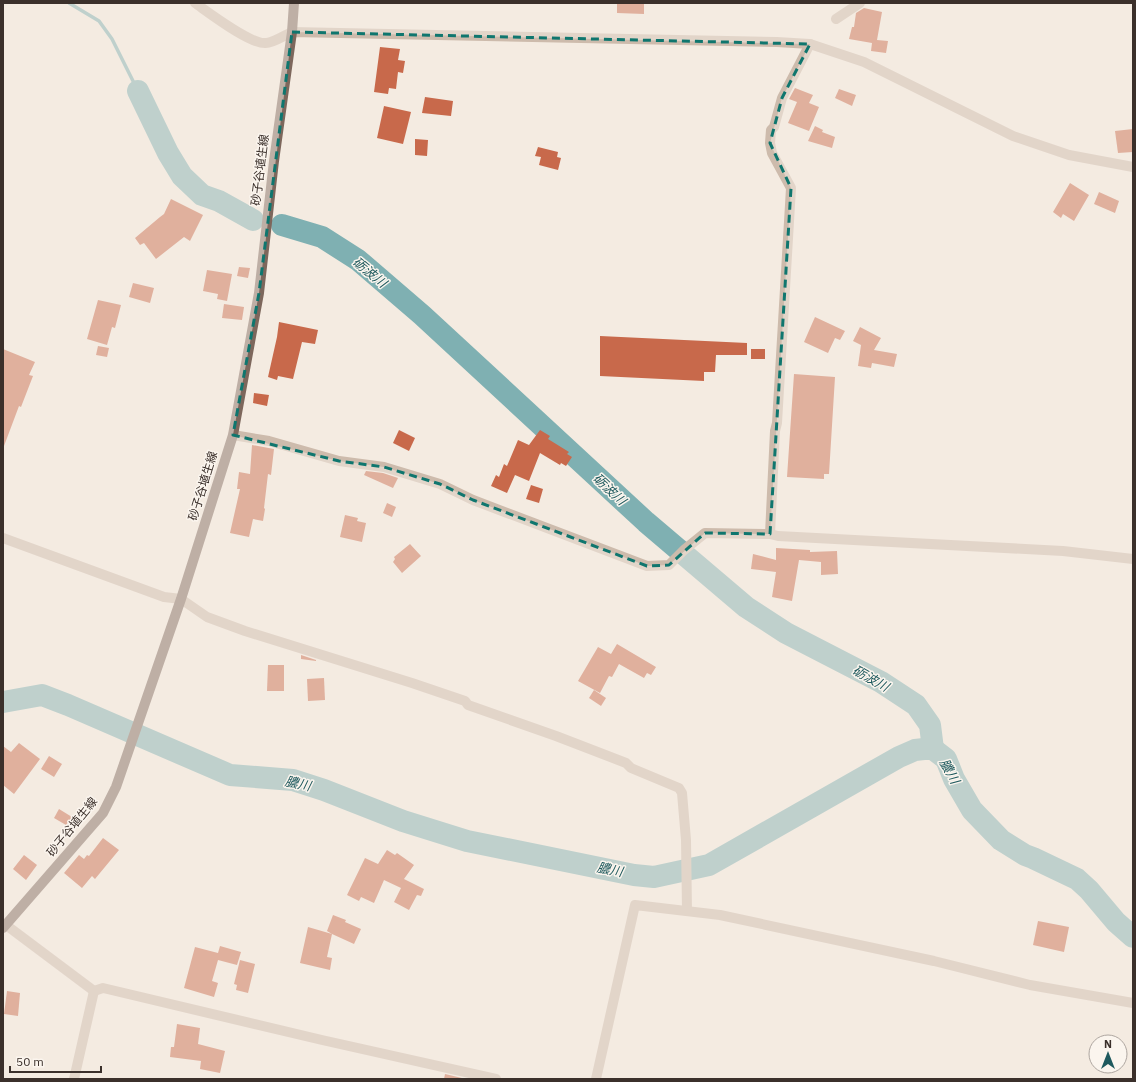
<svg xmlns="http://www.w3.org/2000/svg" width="1136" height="1082" font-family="'IBM Plex Sans','Noto Sans JP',sans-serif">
<rect width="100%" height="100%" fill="#f4ebe1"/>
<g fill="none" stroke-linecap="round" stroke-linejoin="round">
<polyline stroke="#7fb0b2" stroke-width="3.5" points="69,3 99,21 112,39 138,91"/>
<g stroke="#7fb0b2" stroke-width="22">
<polyline points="138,91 168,153 182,176 202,195 219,201 253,220"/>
<polyline points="282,225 322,237 358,260 422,315 646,522 746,607 786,633 881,682 916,705 930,725 933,749"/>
<polyline points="3,702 42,695 68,705 230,775 293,780 324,790 403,821 467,841 634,875 654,877 709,865 899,757 915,750 924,749 933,749 946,759 954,779 972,810 1001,840 1025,855 1033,858 1077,879 1089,890 1116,922 1133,937"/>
</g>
</g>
<g fill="#c8694b">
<polygon points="617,3 644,3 644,14 617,13"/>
<polygon points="864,8 882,12 877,40 888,41 886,53 871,51 872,43 849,39 852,27 854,27 856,13"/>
<polygon points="380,47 400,49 398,60 405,61 403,73 398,72 396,89 389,88 388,94 374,92"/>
<polygon points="795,88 813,95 809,103 819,107 809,131 788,123 797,102 789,99"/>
<polygon points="839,89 856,95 852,106 835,98"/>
<polygon points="425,97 453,101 451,116 422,113"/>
<polygon points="384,106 411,112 403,144 377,138"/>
<polygon points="815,126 823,130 822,132 835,137 832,148 808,141"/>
<polygon points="1133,129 1133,152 1118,153 1115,131"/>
<polygon points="415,139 428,140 427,156 415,155"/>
<polygon points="538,147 558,152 557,157 561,158 558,170 539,165 541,157 535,156"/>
<polygon points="1070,183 1089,195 1074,221 1063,214 1061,218 1053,212"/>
<polygon points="1099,192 1119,201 1115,213 1094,204"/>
<polygon points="171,199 203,215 190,241 184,237 156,259 144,243 140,245 135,238 160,217 164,214"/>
<polygon points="239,267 250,268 248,278 237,276"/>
<polygon points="207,270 232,274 227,301 217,299 218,294 203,291"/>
<polygon points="133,283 154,288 150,303 129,297"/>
<polygon points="98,300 121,305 115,328 112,327 107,345 87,339"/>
<polygon points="224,304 244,307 242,320 222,318"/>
<polygon points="815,317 845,331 840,340 835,338 828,353 804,342"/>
<polygon points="279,322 318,330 315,344 302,342 293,379 278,376 277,380 268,377 277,337"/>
<polygon points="860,327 881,338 874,350 897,354 894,367 872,363 871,368 858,366 861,345 853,341"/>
<polygon points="600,336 747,343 747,355 716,355 715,372 704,372 704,381 600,376"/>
<polygon points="98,346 109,348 107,357 96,355"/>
<polygon points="3,349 35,362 29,375 33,376 21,407 19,406 4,446"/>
<rect x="751" y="349" width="14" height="10"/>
<polygon points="794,374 835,377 829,474 824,474 824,479 787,477"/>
<polygon points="254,393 269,395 267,406 253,403"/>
<polygon points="399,430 415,438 409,451 393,443"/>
<polygon points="540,430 550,436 548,439 569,452 567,454 572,457 566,466 561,463 560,465 540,453 529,481 515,475 507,493 491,486 496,475 499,477 504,464 507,466 518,440 529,445"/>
<polygon points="252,445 274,449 271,475 268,474 264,508 265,509 263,521 253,519 249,537 230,533 240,489 237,489 239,472 250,474"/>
<polygon points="366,471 383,473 398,478 393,488 364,475"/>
<polygon points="531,485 543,489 539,503 526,499"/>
<polygon points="387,503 396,507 392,517 383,513"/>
<polygon points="345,515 358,518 357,521 366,523 362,542 340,537"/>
<polygon points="410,544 421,556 402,573 393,562 395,559 394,557"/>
<polygon points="776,548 810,550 810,552 837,551 838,574 821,575 821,562 799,560 792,601 772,597 776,572 751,569 753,554 776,560"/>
<polygon points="617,644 656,667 651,675 647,673 644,678 619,664 612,677 609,676 600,693 578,681 598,647 611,654"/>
<polygon points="301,655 316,660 316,661 301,659"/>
<polygon points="268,665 284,665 284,691 267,691"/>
<polygon points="324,678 325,700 308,701 307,679"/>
<polygon points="594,690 606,698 601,706 589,698"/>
<polygon points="19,743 40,759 14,794 3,785 3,746 11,752"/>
<polygon points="49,756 62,764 54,777 41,769"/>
<polygon points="59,809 72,817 66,825 54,818"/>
<polygon points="103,838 119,850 95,879 92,876 82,888 64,873 79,855 84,859 87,855 89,856"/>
<polygon points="387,850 395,855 397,853 414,865 404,879 424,889 421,896 417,895 409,910 394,902 401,888 384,880 374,903 361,897 359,901 347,895 365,858 378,864"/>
<polygon points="24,855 37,865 26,880 13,869"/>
<polygon points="333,915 346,920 345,922 361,929 354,944 332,934 327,957 332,958 330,970 300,963 308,927 332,934 327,931"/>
<polygon points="1038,921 1069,927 1064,952 1033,945"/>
<polygon points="220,946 241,952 237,965 218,960 212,981 218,983 214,997 184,988 195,947 218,953"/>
<polygon points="240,960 255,964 248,993 236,990 237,985 234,984"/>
<polygon points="7,991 20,993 18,1016 4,1014"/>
<polygon points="177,1024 200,1028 198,1044 225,1051 220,1073 200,1069 201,1061 170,1057 171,1047 174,1047"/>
<polygon points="445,1074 466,1079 444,1079"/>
</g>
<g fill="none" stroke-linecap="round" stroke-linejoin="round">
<g stroke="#cdbbac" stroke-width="10">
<path d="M195,3C208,12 251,45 266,43C273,43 285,35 292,32L777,42L810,44L864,62L1013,136L1069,155L1133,167"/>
<polyline points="836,19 860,3"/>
<polyline points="233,435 269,441 339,461 384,467 440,484 473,500 647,566 669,565 684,550 705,533 770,534 778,536 1063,551 1133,559"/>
<polyline points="770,534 775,431 777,423 791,188 772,153 770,143 771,130 774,127 782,98 810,44"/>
<polyline points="3,538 164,597 181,599 207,617 245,631 412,683 465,701 468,705 556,736 626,763 631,768 679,788 682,793 686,840 687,911"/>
<polyline points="6,925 94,991"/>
<polyline points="94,991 103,988 322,1040 496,1079"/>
<polyline points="74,1079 94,991"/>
<polyline points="596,1079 635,905 720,915 934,961 1030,985 1133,1003"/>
</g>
<polyline stroke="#7d675c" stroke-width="10" points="3,928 103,813 116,787 181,599 233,435 259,293 274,161 292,32 294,3"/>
</g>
<path d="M0 0H1136V1082H0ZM292,32L810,44L782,98L770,143L791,188L770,534L705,533L669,565L647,566L473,500L440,484L384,467L339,461L233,435L259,293Z" fill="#f4ebe1" fill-opacity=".55" fill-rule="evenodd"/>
<path fill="none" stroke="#0f766e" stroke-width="3" stroke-dasharray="8 5" stroke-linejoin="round" d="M292,32L810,44L782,98L770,143L791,188L770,534L705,533L669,565L647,566L473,500L440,484L384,467L339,461L233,435L259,293Z"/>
<g text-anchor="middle" stroke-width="3" stroke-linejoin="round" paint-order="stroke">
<g font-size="12" fill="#3b302b" stroke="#fbf5ee">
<text transform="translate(260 170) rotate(-83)" y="4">砂子谷埴生線</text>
<text transform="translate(203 486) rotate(-73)" y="4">砂子谷埴生線</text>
<text transform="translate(72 827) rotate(-51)" y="4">砂子谷埴生線</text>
</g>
<g font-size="13" font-style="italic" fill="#1f5a5e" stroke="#fbf5ee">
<text transform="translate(370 272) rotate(39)" y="5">砺波川</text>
<text transform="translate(610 489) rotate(43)" y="5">砺波川</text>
<text transform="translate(871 678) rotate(29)" y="5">砺波川</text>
<text transform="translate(950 771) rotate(61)" y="5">膿川</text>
<text transform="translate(298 783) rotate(12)" y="5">膿川</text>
<text transform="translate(610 869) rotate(11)" y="5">膿川</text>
</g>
</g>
<rect width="1136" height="1082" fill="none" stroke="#3b302b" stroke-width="8"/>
<g transform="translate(1108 1054)"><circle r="19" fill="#fbf5ee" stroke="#aea6a0"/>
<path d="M0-3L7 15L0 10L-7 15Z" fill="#1f5a5e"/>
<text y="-6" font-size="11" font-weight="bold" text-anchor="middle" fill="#3b302b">N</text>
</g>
<path d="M10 1066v6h91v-6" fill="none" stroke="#3b302b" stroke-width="2"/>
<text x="16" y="1066" font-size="12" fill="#3b302b" stroke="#fbf5ee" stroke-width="3" paint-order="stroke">50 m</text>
</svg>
